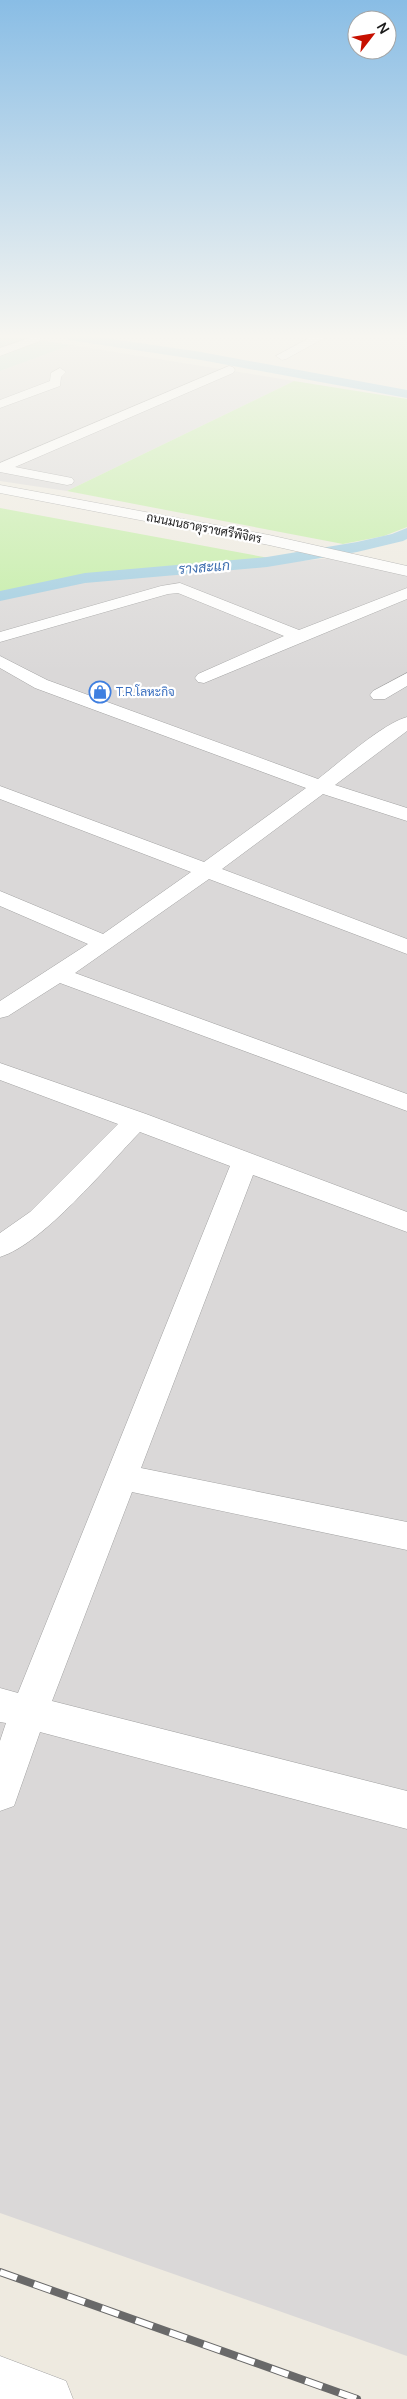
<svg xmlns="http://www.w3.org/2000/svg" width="407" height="2399" font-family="Manrope,Sarabun,sans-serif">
<rect width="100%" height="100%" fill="#eeeae0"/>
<g fill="#dad8d8">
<polygon points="71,345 294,381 67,491 0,481 0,371"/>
<polygon points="331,558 407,573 407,2356 0,2213 0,600 72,583"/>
</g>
<g fill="#c0eda1">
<polygon points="294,381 407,399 407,527 384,536 343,544 67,491"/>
<polygon points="0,508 291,562 72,583 0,600"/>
</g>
<polygon fill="#bbded0" points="0,336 14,336 71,345 0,371"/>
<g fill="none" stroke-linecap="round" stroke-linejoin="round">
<g fill="#9ccbe0" fill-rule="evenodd">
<polygon points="63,336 92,336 201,352 407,390 407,398 201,360 69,340"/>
<polygon points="407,528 407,539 403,541 357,552 267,567 85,583 0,601 0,591 85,573 267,557 357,542 392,534"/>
</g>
<g stroke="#a2a2a2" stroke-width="1">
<g id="minor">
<polygon points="35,336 40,337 40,341 0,356 0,348"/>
<polygon points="313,336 328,336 286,359 282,360 276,356"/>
<polygon points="229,366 233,367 235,370 233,373 15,467 72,478 74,481 72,484 67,485 0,472 0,463"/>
<polygon points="60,368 66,372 61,377 60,386 0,408 0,400 50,381 51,373"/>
<polygon points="0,485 269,535 407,566 407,576 269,545 0,493"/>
<polygon points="180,583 299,630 407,588 407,599 204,683 198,682 195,678 198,674 284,636 178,593 168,594 0,642 0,632 161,586"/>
<path d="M0,656L47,680L318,779C340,762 382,724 407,717V731L335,785L407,808V821L323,794L222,869L407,939V954L209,879L75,973L407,1094V1111L60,983L8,1016L0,1018V1001L88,944L0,906V891L103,934L191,872L0,799V786L204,862L306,788L35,688L0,668Z"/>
<polygon points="407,673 407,686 385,699 373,699 370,695 373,691"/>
<path d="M0,1063L146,1114L407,1212V1232L253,1175L141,1468L407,1522V1550L132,1492L52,1701L407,1791V1829L40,1732L14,1806L0,1811V1741L6,1723L0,1722V1688L18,1693L230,1166L140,1132C107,1166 43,1244 0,1257V1233L30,1212L118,1124L0,1080Z"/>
<polygon points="0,2356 66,2381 73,2399 0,2399"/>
</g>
</g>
<use href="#minor" fill="#fff" fill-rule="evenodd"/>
<g stroke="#696969" stroke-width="8">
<polyline id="rail" points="0,2272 357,2399"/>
</g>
<use href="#rail" stroke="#fff" stroke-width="6" stroke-dasharray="18" stroke-linecap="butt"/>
</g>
<linearGradient id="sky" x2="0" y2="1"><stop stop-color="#89bde5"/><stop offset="0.5" stop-color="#f7f6f1"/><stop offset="1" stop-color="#f7f6f1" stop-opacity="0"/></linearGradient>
<rect width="407" height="672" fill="url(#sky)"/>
<defs>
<g id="shop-ring" transform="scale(1.125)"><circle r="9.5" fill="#fff" stroke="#3f7fe0" stroke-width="1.5"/><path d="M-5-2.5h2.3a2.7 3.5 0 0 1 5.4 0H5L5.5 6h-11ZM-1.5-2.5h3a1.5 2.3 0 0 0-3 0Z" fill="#3f7fe0"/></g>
</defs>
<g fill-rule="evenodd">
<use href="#shop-ring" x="100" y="692"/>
</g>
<g text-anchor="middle" stroke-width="4.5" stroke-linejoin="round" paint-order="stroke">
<g font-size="12" fill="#1b1b1b" stroke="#fff">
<text transform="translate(204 528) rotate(11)" y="4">ถนนมนธาตุราชศรีพิจิตร</text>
</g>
<g font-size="12" fill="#366cbe" stroke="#fff" text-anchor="start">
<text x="116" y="696">T.R.โลหะกิจ</text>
</g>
<g font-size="14" font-style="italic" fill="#4271b1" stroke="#fff">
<text transform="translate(204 567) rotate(-5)" y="5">รางสะแก</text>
</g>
</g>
<g transform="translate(372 35) rotate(59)"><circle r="24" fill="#ffffff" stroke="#a4a4a4"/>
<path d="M0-4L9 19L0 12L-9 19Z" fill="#c71000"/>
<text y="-8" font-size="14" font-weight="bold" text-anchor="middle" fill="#1b1b1b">N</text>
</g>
</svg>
